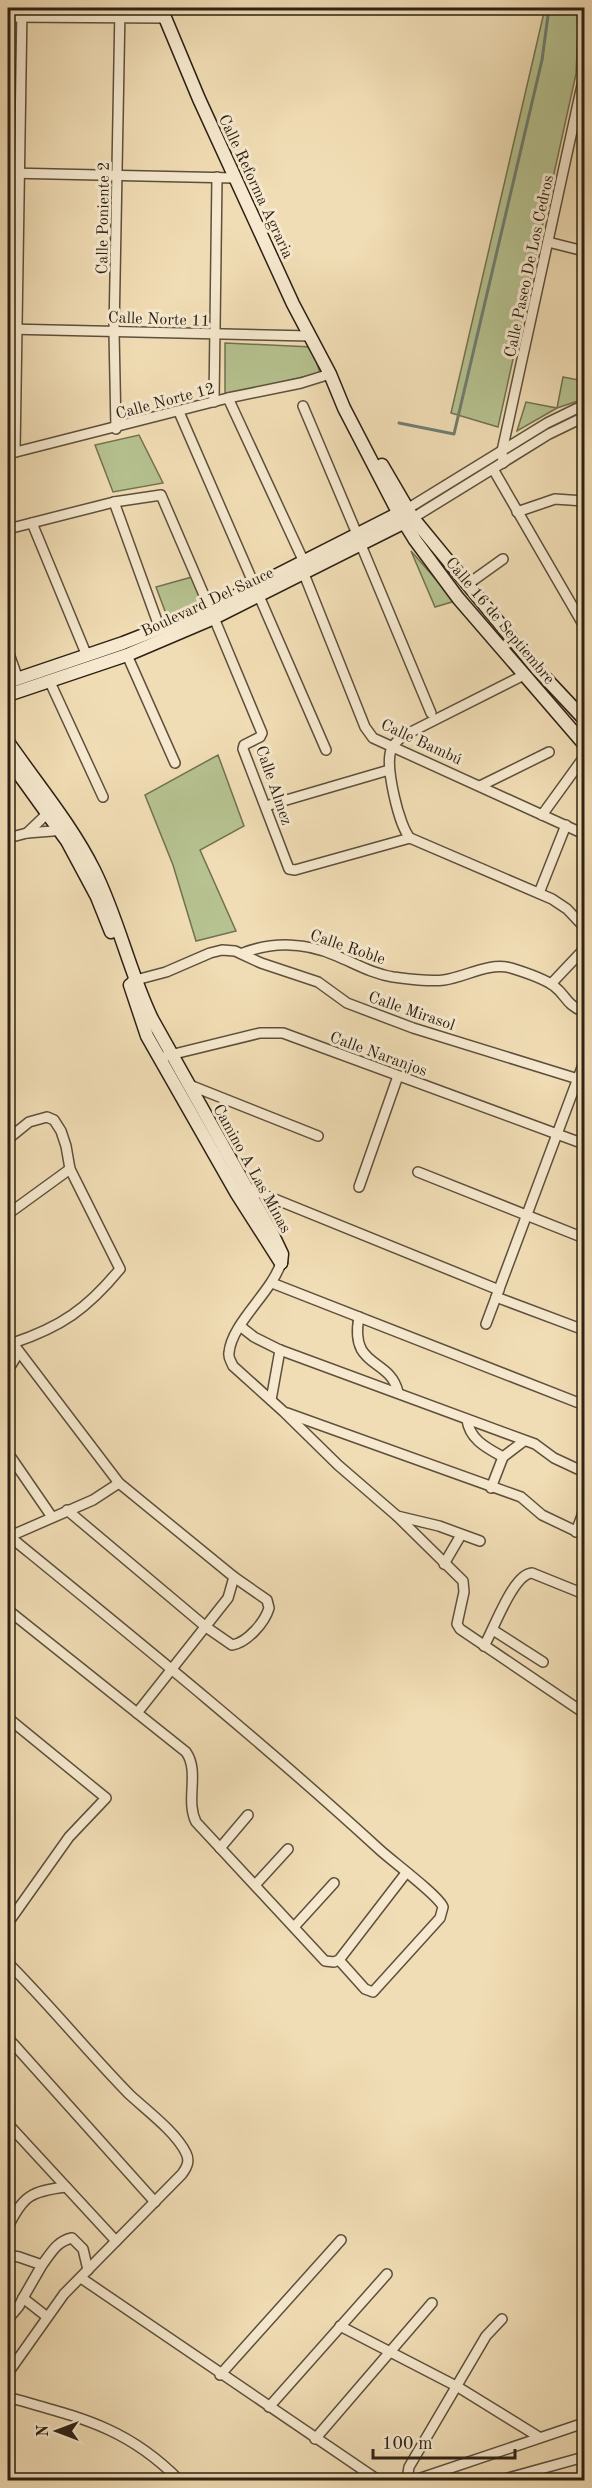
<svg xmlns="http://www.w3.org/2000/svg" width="592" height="2488" font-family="'Old Standard TT',serif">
<rect width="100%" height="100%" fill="#f1ddb5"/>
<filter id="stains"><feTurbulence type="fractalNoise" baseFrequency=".00333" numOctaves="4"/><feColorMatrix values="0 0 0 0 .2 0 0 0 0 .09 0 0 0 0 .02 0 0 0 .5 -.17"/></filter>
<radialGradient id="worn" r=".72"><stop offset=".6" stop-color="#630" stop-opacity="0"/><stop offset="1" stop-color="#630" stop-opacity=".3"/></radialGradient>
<g fill="#b6c290" stroke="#717252" stroke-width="1.5">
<polygon points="545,8 579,8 576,74 498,427 451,413"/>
<polygon points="225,343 312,347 320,373 225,395"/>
<polygon points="563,377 584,381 584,399 557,408 517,431 526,402 557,408"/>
<polygon points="139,435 163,483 113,492 95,445"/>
<polygon points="411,551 455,601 435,607"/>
<polygon points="192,577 207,609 168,619 156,587"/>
<polygon points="218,755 244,826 200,850 236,931 196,941 173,865 145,795"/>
</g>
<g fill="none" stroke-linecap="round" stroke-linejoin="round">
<polyline stroke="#6f7d72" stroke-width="3" points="399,423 454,434 542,60 549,8"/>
<g stroke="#5d503c" stroke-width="12">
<g id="street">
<polyline points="8,17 166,18"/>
<polyline points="8,173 235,178"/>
<polyline points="548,242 584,251"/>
<polyline points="8,329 310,336"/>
<polyline points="228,398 304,562"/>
<polyline points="214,402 217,177"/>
<polyline points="303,406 357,534"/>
<polyline points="179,412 326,750"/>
<polyline points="116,429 114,332 120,8"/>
<polyline points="15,452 22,8"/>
<polyline points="8,454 228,398 301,383 330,374"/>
<polyline points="503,463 502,451 584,76"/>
<polyline points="493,469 584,626"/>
<polyline points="114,502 160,629"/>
<polyline points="407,509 547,423 584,405"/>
<polyline points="517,512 555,499 584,501"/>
<polyline points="413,518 549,434 584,417"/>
<polyline points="32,523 87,656"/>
<polyline points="8,529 114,502 161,495 210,609"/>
<polyline points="361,545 431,713"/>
<polyline points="304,574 365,727 373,738 584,834"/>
<polyline points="468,584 503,559"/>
<polyline points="214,618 262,733 260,737 244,745 243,749 289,869 295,870 410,838 552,899 567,909 584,927"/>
<polyline points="8,651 18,679"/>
<polyline points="127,655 175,763"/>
<polyline points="49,680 103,797"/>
<polyline points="480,786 549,752"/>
<polyline points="266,806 389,770"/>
<polyline points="542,815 584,757"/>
<polyline points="27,833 52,809"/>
<polyline points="8,838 27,833 65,830"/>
<path d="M410,838C399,826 385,767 391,750C393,744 398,740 403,736L524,675"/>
<polyline points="539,893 566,825"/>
<path d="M243,953C274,941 307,943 337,956C356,964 373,974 393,977C409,979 428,982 444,980C466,977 488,962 511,968C524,972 543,978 554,986C567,996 565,1004 584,1012"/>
<polyline points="132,981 166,972 210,953 222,950 235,951 261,963 318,982 347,1003 413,1028 578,1079"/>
<polyline points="551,984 584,949"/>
<polyline points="166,1056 260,1033 283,1033 584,1144"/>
<polyline points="187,1084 318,1136"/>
<path d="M8,1139L29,1122L47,1117L54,1120L61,1131L66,1146L70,1169L120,1269C87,1309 61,1327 13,1343"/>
<polyline points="418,1172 584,1238"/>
<polyline points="245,1187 499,1290"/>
<polyline points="359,1187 398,1076"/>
<polyline points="8,1214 70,1169"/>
<path d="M281,1263C271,1293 231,1324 229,1353C228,1358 231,1361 233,1366L284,1412L338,1465L397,1516L463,1581L464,1592L457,1624L460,1629L584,1713"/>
<polyline points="272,1283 584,1405"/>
<polyline points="496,1297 584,1330"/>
<path d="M359,1317C349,1369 390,1357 398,1392"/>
<polyline points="486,1324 584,1062"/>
<polyline points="240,1326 254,1337 280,1350 535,1444 554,1458 584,1472"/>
<polyline points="8,1337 119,1483 234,1577 228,1598 137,1713"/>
<polyline points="8,1370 19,1352"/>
<polyline points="271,1400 280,1350"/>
<polyline points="287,1413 521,1497 542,1515 584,1535"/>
<path d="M467,1420C470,1440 487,1448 503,1457L491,1488"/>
<polyline points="8,1453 52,1517"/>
<polyline points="503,1457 524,1441"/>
<path d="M67,1510L206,1627L232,1645C247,1643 265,1622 269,1608L267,1600L234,1577"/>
<polyline points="397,1516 439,1526 480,1541"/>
<polyline points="576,1532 584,1510"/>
<polyline points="8,1537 93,1500 119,1483"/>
<polyline points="444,1564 461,1535"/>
<path d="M8,1610L186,1752C200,1772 185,1800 196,1822L325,1961L334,1962L339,1960L365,1989L373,1992L440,1918L443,1907C439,1896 392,1861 380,1850C260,1740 134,1638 9,1536"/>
<polyline points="493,1630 543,1662"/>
<path d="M484,1646C494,1629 513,1574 532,1573L584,1594"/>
<polyline points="8,1718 106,1798 69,1837 8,1923"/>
<polyline points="220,1848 248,1815"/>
<polyline points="256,1884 288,1849"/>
<polyline points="294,1927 334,1883"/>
<polyline points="339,1960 406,1873"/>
<path d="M8,1963C50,2005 87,2051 129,2094C146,2110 176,2132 186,2153C190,2161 187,2167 182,2174L64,2294L8,2373"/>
<polyline points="8,2038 155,2202"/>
<polyline points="8,2124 116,2241"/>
<path d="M8,2227C23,2196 31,2191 66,2187"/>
<path d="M8,2255L19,2257L42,2265C51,2253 57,2241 72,2238L83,2249L88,2270"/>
<polyline points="81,2278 378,2480"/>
<polyline points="23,2298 42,2265"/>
<polyline points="8,2319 19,2306 23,2298 46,2316"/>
<polyline points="340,2326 458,2387 539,2437"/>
<polyline points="220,2375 341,2240"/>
<path d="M8,2397C77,2417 126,2426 179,2480"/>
<polyline points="269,2407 387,2274"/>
<polyline points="315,2439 432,2303"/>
<polyline points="407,2480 409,2467 486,2336 502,2319"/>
<polyline points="415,2480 584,2423"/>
<polyline points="501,2480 584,2457"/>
</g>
</g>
<g stroke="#2c2114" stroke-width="15">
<g id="secondary">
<polyline points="161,8 199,99 293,304 330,374 344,408 399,514 415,540 458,598 584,744"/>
<polyline points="382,465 413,518 538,670 584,719"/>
<polyline points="8,682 123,643 210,609 407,509"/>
<polyline points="8,695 127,655 214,618 413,518"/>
<path d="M8,742C37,784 71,824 94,870C118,918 129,971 152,1019L272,1233L282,1254L281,1263"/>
<polyline points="8,759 67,841 97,897 111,932"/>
<polyline points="130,985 147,1036 237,1194 281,1263"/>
</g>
</g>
<use href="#street" stroke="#f6e9cf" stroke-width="9"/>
<use href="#secondary" stroke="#f6e9cf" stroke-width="12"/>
</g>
<g text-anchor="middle" stroke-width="6" stroke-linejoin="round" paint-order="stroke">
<g font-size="16" fill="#2c2114" stroke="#f6e9cf">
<text transform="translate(257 186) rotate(65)" y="6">Calle Reforma Agraria</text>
<text transform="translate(102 218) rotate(-89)" y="6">Calle Poniente 2</text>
<text transform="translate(528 266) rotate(-78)" y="6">Calle Paseo De Los Cedros</text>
<text transform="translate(159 318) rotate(2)" y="6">Calle Norte 11</text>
<text transform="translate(165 400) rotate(-15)" y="6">Calle Norte 12</text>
<text transform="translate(207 601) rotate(-25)" y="6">Boulevard Del Sauce</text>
<text transform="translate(501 620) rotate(50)" y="6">Calle 16 de Septiembre</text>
<text transform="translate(422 741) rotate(25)" y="6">Calle Bambú</text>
<text transform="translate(275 785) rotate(71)" y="6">Calle Almez</text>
<text transform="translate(348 946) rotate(19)" y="6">Calle Roble</text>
<text transform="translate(412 1010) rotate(19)" y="6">Calle Mirasol</text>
<text transform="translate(379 1053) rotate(20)" y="6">Calle Naranjos</text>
<text transform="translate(253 1168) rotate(61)" y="6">Camino A Las Minas</text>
</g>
</g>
<rect width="592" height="2488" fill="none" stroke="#f1ddb5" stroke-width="30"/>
<rect x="9" y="9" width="574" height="2470" fill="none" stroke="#2c2114" stroke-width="3"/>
<rect x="15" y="15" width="562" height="2458" fill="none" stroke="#2c2114" stroke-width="1.5"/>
<g transform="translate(57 2431) rotate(270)" stroke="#f6e9cf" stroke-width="4.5" paint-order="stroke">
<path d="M0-4.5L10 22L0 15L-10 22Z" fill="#2c2114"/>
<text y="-9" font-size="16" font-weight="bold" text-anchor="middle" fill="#2c2114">N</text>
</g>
<path d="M373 2449v9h142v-9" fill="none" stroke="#2c2114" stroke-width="3"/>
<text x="382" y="2449" font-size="18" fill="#2c2114" stroke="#f6e9cf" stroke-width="4.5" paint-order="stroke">100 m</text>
<rect width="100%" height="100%" filter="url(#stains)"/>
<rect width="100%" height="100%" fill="url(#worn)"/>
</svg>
